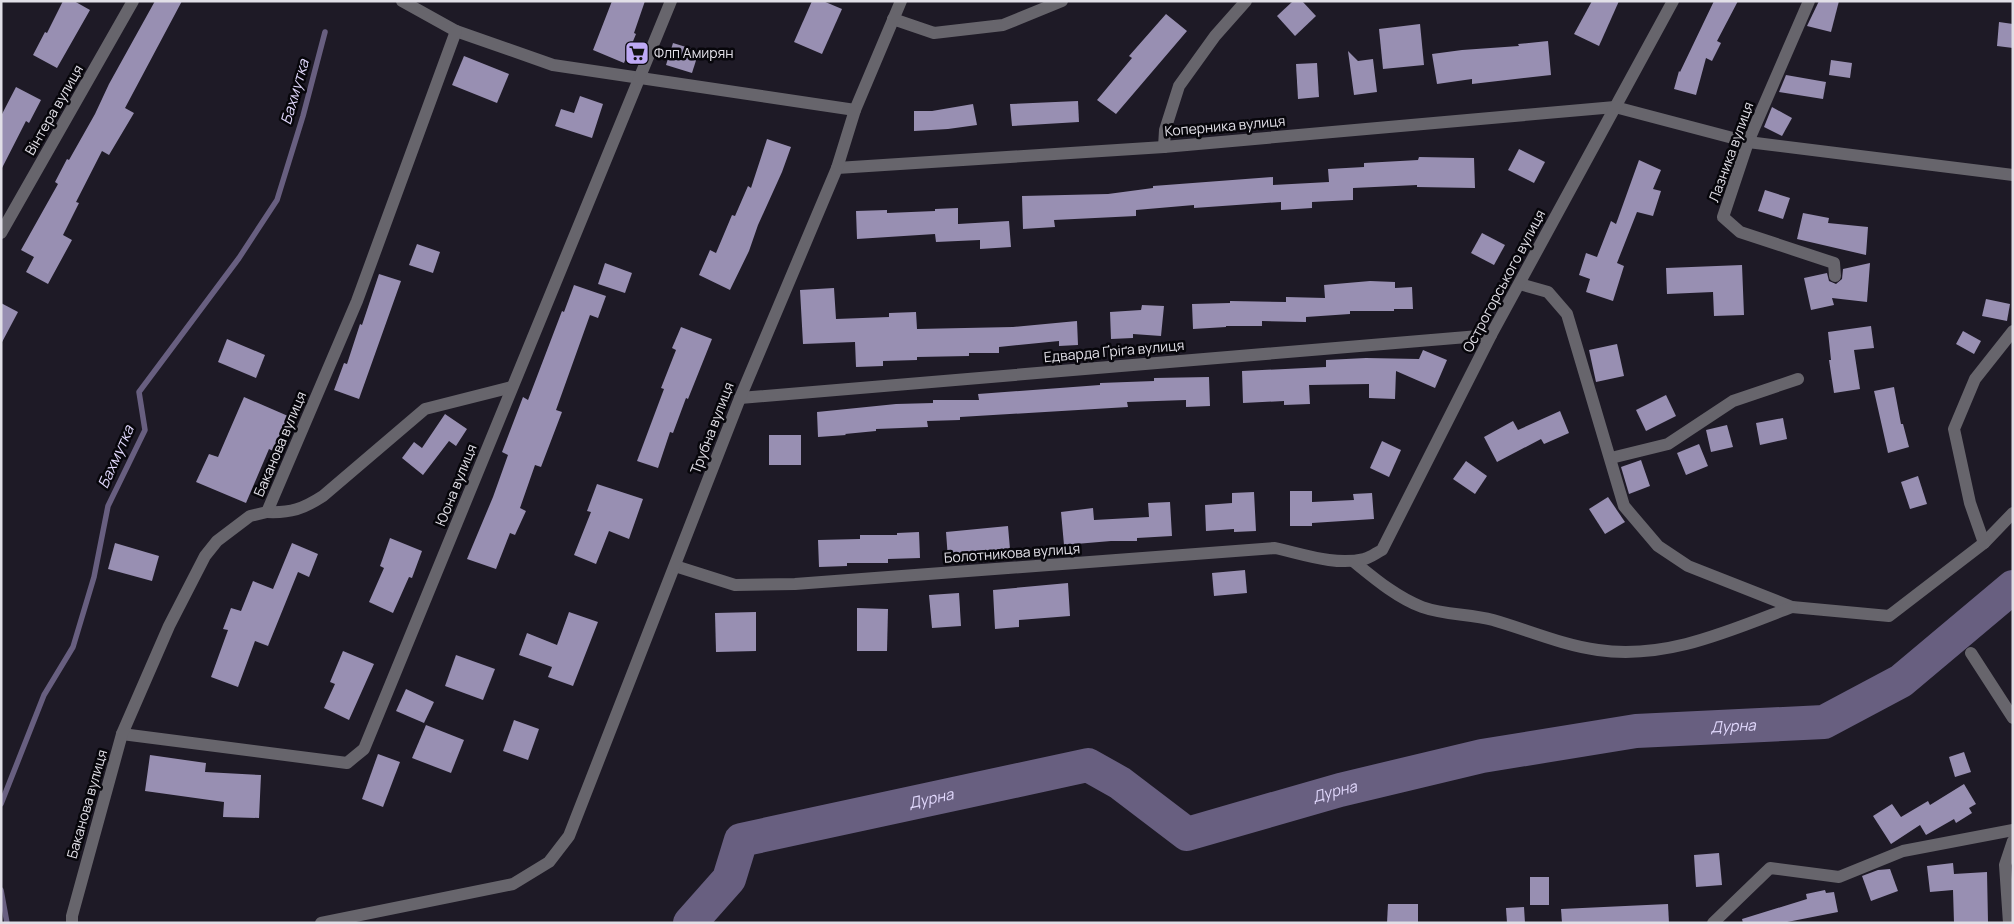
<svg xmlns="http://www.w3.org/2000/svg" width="2014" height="924" font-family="Manrope,sans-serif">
<rect width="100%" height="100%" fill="#1e1a26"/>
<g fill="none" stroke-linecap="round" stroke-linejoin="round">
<g stroke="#685f80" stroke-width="5.5">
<polyline points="1,804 44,695 73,647 94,577 108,506 145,430 139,392 239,258 277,200 303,116 325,32"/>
<polyline points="1,890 7,923"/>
</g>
<path stroke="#685f80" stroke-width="34" id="s1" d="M690,923L729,879L741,840L1088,765L1120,783L1187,834L1340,790L1482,756L1636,731L1824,722L1901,681L2013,587"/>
</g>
<g fill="#988fb2">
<polygon points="63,1 74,1 90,10 57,68 33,55 45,32 47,33"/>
<polygon points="155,1 182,1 125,108 134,113 109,155 102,151 76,202 79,203 63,235 72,240 48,284 26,272 34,257 21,250 58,184 55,182 67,159 69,160 95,114 109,84"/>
<polygon points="612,1 645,1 634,33 636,34 624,63 593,50"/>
<polygon points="812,1 823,1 842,9 822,54 794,42"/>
<polygon points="1293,1 1302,1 1316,16 1295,36 1277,16"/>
<polygon points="1592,1 1619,1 1599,46 1574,34"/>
<polygon points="1714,1 1738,1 1717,41 1721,43 1712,61 1706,58 1696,95 1674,89 1679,71 1680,72"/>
<polygon points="1819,1 1839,1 1831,32 1807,26"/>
<polygon points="1166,14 1187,31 1116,114 1097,100 1132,58 1129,56"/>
<polygon points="1999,22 2013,24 2013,48 1997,46"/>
<polygon points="1420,24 1424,65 1383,69 1379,29"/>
<polygon points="1548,41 1551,75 1472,84 1472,79 1437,84 1432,54 1462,50 1519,46 1518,44"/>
<polygon points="673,43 699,51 692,73 666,65"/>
<polygon points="1348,51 1358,61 1373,59 1377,92 1354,95"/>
<polygon points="464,56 509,74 497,103 452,85"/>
<polygon points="1831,60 1852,63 1850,78 1829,75"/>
<polygon points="1317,63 1319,97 1298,99 1296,64"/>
<polygon points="1786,75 1826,82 1823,99 1779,92"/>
<polygon points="16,87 41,100 29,123 26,121 1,170 1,116"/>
<polygon points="580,96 603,104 592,138 555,126 561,109 574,113"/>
<polygon points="1078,101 1079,122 1012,126 1010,104"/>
<polygon points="973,104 977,125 948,129 914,131 914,111 932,111"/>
<polygon points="1772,107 1792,118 1782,136 1764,127"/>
<polygon points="767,139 791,147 782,172 758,225 749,251 730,290 699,275 710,250 716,253 732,215 735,216 748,186 751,188"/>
<polygon points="1519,149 1545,162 1534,183 1508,170"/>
<polygon points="1419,157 1474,158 1475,188 1417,187 1417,185 1353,188 1353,200 1312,202 1312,208 1281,210 1281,202 1194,208 1194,205 1171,207 1136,210 1136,216 1054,220 1055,227 1023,229 1022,196 1108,194 1153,188 1153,186 1273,177 1273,185 1329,182 1328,169 1364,167 1364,163 1418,160"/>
<polygon points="1639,160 1661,170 1653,189 1661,191 1653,216 1637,212 1617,263 1624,266 1613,301 1586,292 1590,279 1579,275 1586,253 1597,257 1611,221 1616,224"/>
<polygon points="1765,190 1790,198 1783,219 1758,211"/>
<polygon points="958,208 958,224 1009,221 1011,247 980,249 980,240 936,242 935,234 857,239 856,211 887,210 887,213 935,211 935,209"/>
<polygon points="1803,213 1829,218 1828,223 1868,227 1866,255 1797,239"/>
<polygon points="1482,233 1505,245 1494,265 1471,253"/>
<polygon points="417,244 440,252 433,273 409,265"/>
<polygon points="605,263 632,273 625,293 598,284"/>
<polygon points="1870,263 1867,302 1832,298 1834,305 1811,310 1804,278 1827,273 1829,281 1836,284 1842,279 1843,269"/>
<polygon points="1742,265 1744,315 1714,316 1713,292 1667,294 1666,268"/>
<polygon points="379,274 401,281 359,399 334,390 344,363 347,364 360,324 362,325"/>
<polygon points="1370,281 1395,282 1395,288 1412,287 1413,309 1394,309 1394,311 1350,311 1350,314 1306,317 1306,322 1262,321 1262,326 1226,326 1226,327 1193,329 1192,304 1230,303 1230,301 1286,302 1286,297 1325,298 1324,285"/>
<polygon points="574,285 606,296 598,318 590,315 556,410 562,412 541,467 535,465 520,508 526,511 515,535 510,533 496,569 467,559 493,497 508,455 502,452 523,397 528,400 562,311 564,312"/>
<polygon points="834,288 836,319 889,317 889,313 916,312 917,329 1013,327 1077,321 1078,345 1059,346 1059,341 999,347 999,353 969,353 969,356 917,357 917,360 883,361 883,366 856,367 855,342 803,344 800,290"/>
<polygon points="1986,299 2010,304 2007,321 1982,316"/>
<polygon points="1,303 18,312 1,344"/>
<polygon points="1142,305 1164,306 1161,336 1133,334 1133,338 1111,339 1110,312 1141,310"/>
<polygon points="1871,326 1874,348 1854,350 1860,389 1834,393 1829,360 1831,360 1828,332"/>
<polygon points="681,327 712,339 688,399 686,398 673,433 670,432 658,468 637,461 664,389 661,388 676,350 672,348"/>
<polygon points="1963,331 1981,341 1974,354 1956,344"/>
<polygon points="227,339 265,355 256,378 218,362"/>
<polygon points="1617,344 1624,376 1596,382 1589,350"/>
<polygon points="1423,350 1447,360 1435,388 1396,371 1395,399 1369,398 1369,384 1309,385 1310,404 1284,405 1284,401 1243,403 1242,371 1326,367 1326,360 1366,358 1419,359"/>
<polygon points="1209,377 1210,406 1186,407 1186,400 1127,402 1128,407 960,417 960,420 927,421 928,427 876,429 876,431 845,434 846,435 818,437 817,412 896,404 933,403 933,400 979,400 978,394 1100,385 1100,383 1154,381 1154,378"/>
<polygon points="1894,387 1901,424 1903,424 1909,447 1888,453 1874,391"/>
<polygon points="1666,395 1676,416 1646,431 1636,410"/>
<polygon points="244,397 288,416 273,451 269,449 246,503 196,482 209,454 218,457"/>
<polygon points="1560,411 1569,433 1544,444 1541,439 1497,462 1484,437 1513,421 1518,430"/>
<polygon points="445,414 467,429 456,446 449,441 423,475 402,458 414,442 422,448"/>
<polygon points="1783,418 1787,439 1760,445 1756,423"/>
<polygon points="1727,425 1733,447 1711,452 1706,430"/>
<rect x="769" y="435" width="32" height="30"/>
<polygon points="1382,441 1401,450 1389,477 1370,468"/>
<polygon points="1699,444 1708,466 1686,475 1677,453"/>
<polygon points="1641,460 1650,486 1629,494 1621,467"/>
<polygon points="1466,461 1487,476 1475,494 1453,479"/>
<polygon points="1918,476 1927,504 1910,509 1901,482"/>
<polygon points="597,484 643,499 629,539 609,531 596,564 574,555 591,512 587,511"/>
<polygon points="1290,491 1312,491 1312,502 1354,500 1353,494 1372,493 1374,519 1312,523 1312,526 1290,526"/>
<polygon points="1254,492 1256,531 1234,532 1234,529 1206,531 1205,505 1232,503 1232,493"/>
<polygon points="1608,497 1625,522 1605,534 1589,509"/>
<polygon points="1170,502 1172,536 1137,538 1137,541 1111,541 1064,545 1061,512 1093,508 1094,520 1149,517 1148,503"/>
<polygon points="1008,526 1010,549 971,552 971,557 948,559 946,532"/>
<polygon points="919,532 920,558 888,559 888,563 847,563 847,566 819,567 818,540 860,539 860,535 897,535 897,533"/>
<polygon points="390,538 422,551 412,578 409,577 393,613 369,602 384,568 380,566"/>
<polygon points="115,543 159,556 152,581 108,569"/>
<polygon points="292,543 318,554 309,577 298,572 268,646 255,641 238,687 211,677 228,630 223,629 231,608 241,611 253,581 273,589"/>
<polygon points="1245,570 1247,593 1214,596 1212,573"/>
<polygon points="1068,583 1070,616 1019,620 1019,627 995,629 993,590"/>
<polygon points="959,593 961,626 932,628 929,595"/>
<polygon points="857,608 888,609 887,651 857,651"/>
<polygon points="569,612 598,622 573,686 548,677 552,667 519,655 527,633 557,645"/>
<polygon points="756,612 756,651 716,652 715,613"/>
<polygon points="343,651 374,664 349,720 324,708 335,684 330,682"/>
<polygon points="456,655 495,669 483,700 445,686"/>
<polygon points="406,689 434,702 424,723 396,711"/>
<polygon points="514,720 539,729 528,760 503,751"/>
<polygon points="426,725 464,740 451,773 412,758"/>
<polygon points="1964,752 1971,772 1955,777 1949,757"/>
<polygon points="378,754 400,762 383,807 362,799"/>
<polygon points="150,755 206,763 205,772 261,775 259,818 223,817 224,802 145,791"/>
<polygon points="1964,784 1976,804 1969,808 1972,813 1956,823 1954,819 1926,835 1920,825 1891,844 1873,816 1892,804 1901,817 1928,801 1930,805"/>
<polygon points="1719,853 1722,885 1696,887 1694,855"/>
<polygon points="1953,863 1954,874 1987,872 1988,922 1954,923 1953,890 1930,892 1927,866"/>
<polygon points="1890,869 1898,891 1871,901 1862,876 1878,870"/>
<rect x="1530" y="877" width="19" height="28"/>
<polygon points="1825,890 1826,893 1834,892 1838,912 1782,923 1743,923 1742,919 1807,899 1806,894"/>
<polygon points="1388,904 1418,904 1418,923 1387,923"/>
<polygon points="1668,904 1669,923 1562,923 1561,909"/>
<polygon points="1524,907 1525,923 1507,923 1506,908"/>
</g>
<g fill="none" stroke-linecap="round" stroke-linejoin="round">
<g stroke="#67656c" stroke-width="12">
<polyline points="402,1 456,31 553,65 855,110"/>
<polyline points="1809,1 1748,142 1723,217 1740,232 1834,263 1835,276"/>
<polyline points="893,19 934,33 1003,25 1062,1"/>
<polyline points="1164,147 1165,130 1179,86 1215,36 1246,1"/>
<polyline points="837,168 1164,147 1615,107 1748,142 2013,175"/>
<polyline points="1,233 133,1"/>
<polyline points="1520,284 1548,292 1567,314 1624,506 1658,546 1688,566 1792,607 1889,616 1984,543 2013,513"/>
<polyline points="740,398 1491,335"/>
<polyline points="1611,458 1668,444 1733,401 1798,379"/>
<path d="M267,512C291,513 303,509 323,496L425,409L512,387"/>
<polyline points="1984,543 1970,503 1954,429 1975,379 2013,331"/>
<path d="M1353,561C1374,578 1396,597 1422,607C1444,615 1470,614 1493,620C1528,630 1562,645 1598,650C1666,660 1729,631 1792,607"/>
<path d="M675,566L735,585L795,584L1275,548C1303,554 1335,566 1364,559C1370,558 1376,553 1382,550L1491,335L1673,1"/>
<polyline points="1971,653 2013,718"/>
<polyline points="122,734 347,763 364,749 671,1"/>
<polyline points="72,923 72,916 122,734 169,626 205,556 217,541 250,516 267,512 357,301 456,31"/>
<polyline points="321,923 513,884 549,862 569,836 740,398 837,168 855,110 901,1"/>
<polyline points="1713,923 1770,868 1839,877 1903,851 2013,830"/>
<polyline points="2009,923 2005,865 2013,841"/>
</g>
</g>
<defs>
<g id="supermarket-square" transform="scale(1.25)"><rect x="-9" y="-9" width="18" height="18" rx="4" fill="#bea9f4" stroke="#07060b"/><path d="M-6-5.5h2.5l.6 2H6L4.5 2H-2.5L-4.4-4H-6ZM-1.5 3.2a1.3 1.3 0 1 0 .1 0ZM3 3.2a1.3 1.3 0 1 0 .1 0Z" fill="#111"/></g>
</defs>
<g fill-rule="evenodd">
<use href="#supermarket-square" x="637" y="53"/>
</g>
<g text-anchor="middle" stroke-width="5" stroke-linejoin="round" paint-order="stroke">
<g font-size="14" fill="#e1dfe7" stroke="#07060b" text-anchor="start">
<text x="654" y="58">Флп Амирян</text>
</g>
<g font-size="14" fill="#e1dfe7" stroke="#07060b">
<text transform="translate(54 110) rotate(-60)" y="5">Вінтера вулиця</text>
<text transform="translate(1225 126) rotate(-5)" y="5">Коперника вулиця</text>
<text transform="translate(1731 152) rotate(-70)" y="5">Лазника вулиця</text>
<text transform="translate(1504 281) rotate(-62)" y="5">Острогорського вулиця</text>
<text transform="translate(1114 351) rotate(-5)" y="5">Едварда Ґріґа вулиця</text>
<text transform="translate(712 428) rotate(-69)" y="5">Трубна вулиця</text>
<text transform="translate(280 444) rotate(-67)" y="5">Баканова вулиця</text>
<text transform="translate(456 485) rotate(-68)" y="5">Юона вулиця</text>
<text transform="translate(1012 553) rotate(-4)" y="5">Болотникова вулиця</text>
<text transform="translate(87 804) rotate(-74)" y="5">Баканова вулиця</text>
</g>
<g font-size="15" font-style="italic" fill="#e2d9fd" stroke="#07060b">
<text transform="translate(295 92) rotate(-74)" y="5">Бахмутка</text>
<text transform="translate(116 457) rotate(-66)" y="5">Бахмутка</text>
<text dy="5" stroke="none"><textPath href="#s1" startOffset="1134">Дурна</textPath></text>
<text dy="5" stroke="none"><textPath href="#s1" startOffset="729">Дурна</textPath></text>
<text dy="5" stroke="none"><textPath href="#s1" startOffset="294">Дурна</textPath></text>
</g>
</g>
<rect width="2014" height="924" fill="none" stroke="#e1dfe7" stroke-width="5"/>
</svg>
